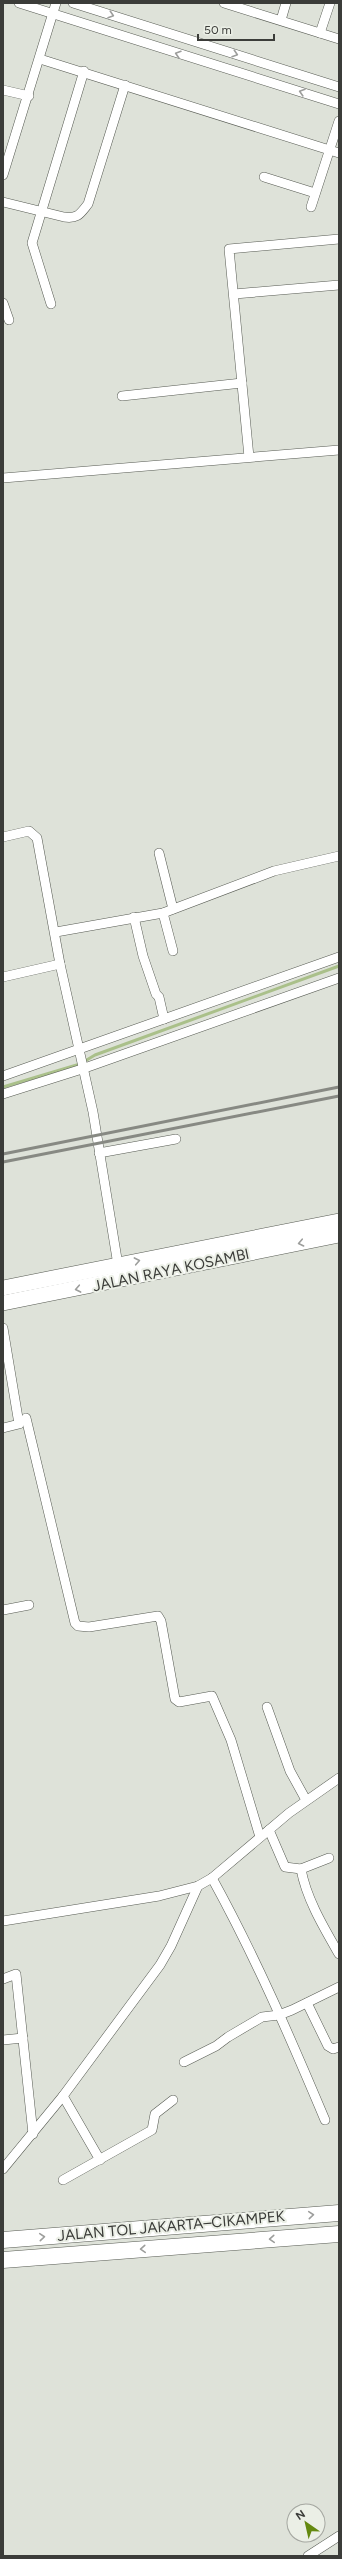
<svg xmlns="http://www.w3.org/2000/svg" width="342" height="2559" font-family="Figtree,sans-serif">
<rect width="100%" height="100%" fill="#dee2d9"/>
<g fill="none" stroke-linecap="round" stroke-linejoin="round">
<polyline stroke="#aac08a" stroke-width="3" points="3,1087 80,1064 95,1055 339,966"/>
<g stroke="#575b53" stroke-width="10">
<g id="minor">
<polyline points="19,3 339,104"/>
<polyline points="73,3 339,87"/>
<polyline points="224,3 339,39"/>
<polyline points="281,20 286,3"/>
<polyline points="320,33 330,3"/>
<polyline points="40,59 339,153"/>
<polyline points="3,90 29,96"/>
<polyline points="3,175 56,3"/>
<polyline points="264,177 315,193"/>
<path d="M3,202L64,217C78,219 80,214 88,204L125,85"/>
<polyline points="311,207 339,121"/>
<polyline points="234,294 339,285"/>
<polyline points="3,303 9,320"/>
<polyline points="51,304 32,243 84,71"/>
<polyline points="122,396 242,383"/>
<polyline points="249,457 229,249 339,239"/>
<polyline points="3,478 339,450"/>
<polyline points="3,837 29,831 37,838 60,964 93,1112 118,1265"/>
<polyline points="159,853 173,909"/>
<polyline points="163,913 173,951"/>
<polyline points="134,917 143,956 156,994 159,997 164,1019"/>
<polyline points="56,932 163,913 274,871 339,856"/>
<polyline points="3,977 60,964"/>
<polyline points="3,1076 339,957"/>
<polyline points="3,1094 82,1069 339,978"/>
<polyline points="99,1153 176,1139"/>
<polyline points="3,1328 19,1424 3,1428"/>
<polyline points="26,1418 75,1623 78,1626 89,1627 158,1616 161,1621 175,1699 179,1702 212,1696 231,1740 260,1837"/>
<polyline points="3,1610 29,1605"/>
<polyline points="267,1707 290,1771 306,1800"/>
<polyline points="269,1830 285,1867 301,1869 329,1858"/>
<path d="M301,1869C306,1898 324,1928 339,1954"/>
<path d="M212,1878C255,1956 290,2037 325,2120"/>
<polyline points="3,1921 159,1896 198,1886 212,1878 289,1813 339,1778"/>
<polyline points="3,1979 16,1974 33,2134"/>
<polyline points="307,2003 328,2046 333,2049 339,2047"/>
<polyline points="3,2040 23,2038"/>
<polyline points="184,2062 216,2046 228,2037 262,2017 279,2015 292,2010 339,1987"/>
<polyline points="63,2096 100,2160"/>
<polyline points="3,2169 63,2096 160,1965 171,1946 198,1886"/>
<polyline points="63,2180 152,2130 155,2114 173,2100"/>
<polyline points="308,2556 339,2536"/>
</g>
</g>
<g stroke="#575b53" stroke-width="16">
<g id="trunk">
<polyline points="3,1288 339,1221"/>
<polyline points="3,1303 339,1235"/>
</g>
</g>
<g stroke="#575b53" stroke-width="17">
<g id="motorway">
<polyline points="3,2240 339,2213"/>
<polyline points="3,2260 339,2234"/>
</g>
</g>
<use href="#minor" stroke="#fff" stroke-width="9"/>
<use href="#trunk" stroke="#fff" stroke-width="15"/>
<use href="#motorway" stroke="#fff" stroke-width="16"/>
<g stroke="#878983" stroke-width="3">
<polyline points="3,1154 339,1087"/>
<polyline points="3,1162 339,1096"/>
</g>
</g>
<defs><path id="oneway-chevron" d="M-2-3.5L2.5 0L-2 3.5" fill="none" stroke-width="1.6" stroke-linecap="round" stroke-linejoin="round"/></defs>
<g stroke="#9d9e9c">
<use href="#oneway-chevron" transform="translate(111 15) rotate(18)"/>
<use href="#oneway-chevron" transform="translate(178 54) rotate(-163)"/>
<use href="#oneway-chevron" transform="translate(235 54) rotate(18)"/>
<use href="#oneway-chevron" transform="translate(302 92) rotate(-163)"/>
<use href="#oneway-chevron" transform="translate(301 1243) rotate(168)"/>
<use href="#oneway-chevron" transform="translate(137 1261) rotate(-11)"/>
<use href="#oneway-chevron" transform="translate(78 1289) rotate(169)"/>
<use href="#oneway-chevron" transform="translate(311 2215) rotate(-5)"/>
<use href="#oneway-chevron" transform="translate(42 2237) rotate(-5)"/>
<use href="#oneway-chevron" transform="translate(272 2239) rotate(176)"/>
<use href="#oneway-chevron" transform="translate(143 2249) rotate(176)"/>
</g>
<g text-anchor="middle" stroke-width="4" stroke-linejoin="round" paint-order="stroke">
<g font-size="15" fill="#3b3c39" stroke="#ebefe6">
<text transform="translate(171 1270) rotate(-12)" y="5">JALAN RAYA KOSAMBI</text>
<text transform="translate(171 2226) rotate(-5)" y="5">JALAN TOL JAKARTA–CIKAMPEK</text>
</g>
</g>
<rect width="342" height="2559" fill="none" stroke="#3b3c39" stroke-width="8"/>
<g transform="translate(306 2523) rotate(326)"><circle r="19" fill="#ebefe6" stroke="#a5a7a1"/>
<path d="M0-3L7 15L0 10L-7 15Z" fill="#648910"/>
<text y="-6" font-size="11" font-weight="bold" text-anchor="middle" fill="#3b3c39">N</text>
</g>
<path d="M198 34v6h76v-6" fill="none" stroke="#3b3c39" stroke-width="2"/>
<text x="204" y="34" font-size="12" fill="#3b3c39" stroke="#ebefe6" stroke-width="3" paint-order="stroke">50 m</text>
</svg>
